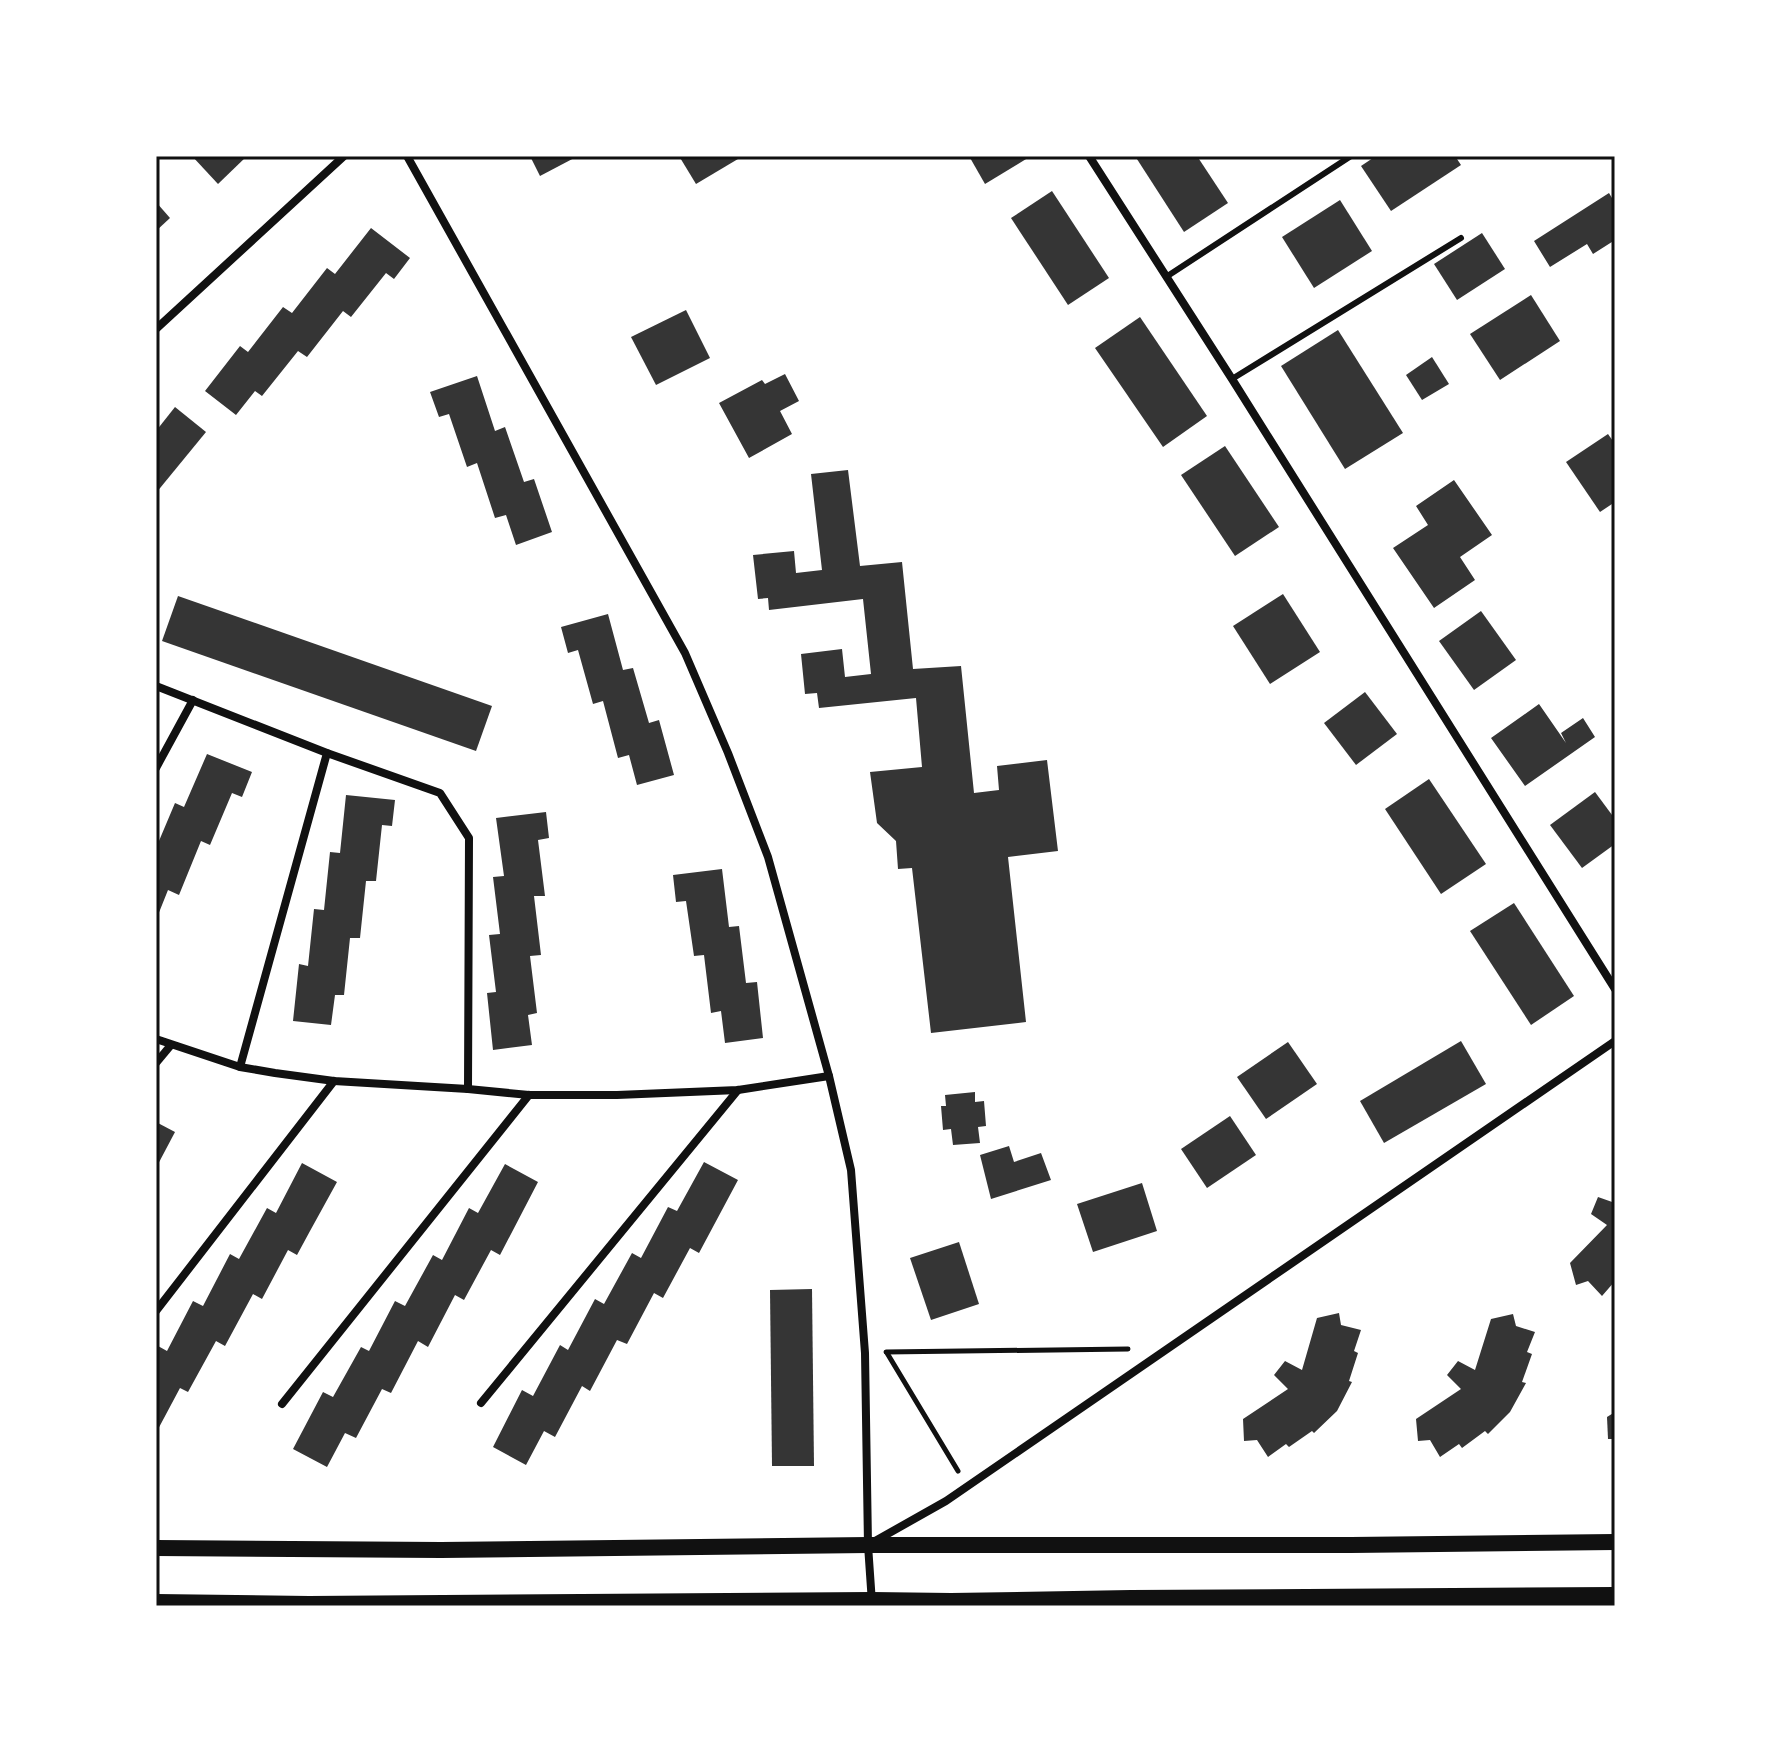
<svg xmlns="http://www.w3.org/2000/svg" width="1771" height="1762" font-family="'Noto Sans',sans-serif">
<rect width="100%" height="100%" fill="#fff"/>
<g fill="#353535">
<polygon points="192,156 247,156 218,184"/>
<polygon points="530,156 578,156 540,176"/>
<polygon points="679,156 743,156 696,184"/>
<polygon points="969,156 1031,156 985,184"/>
<polygon points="1135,156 1197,156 1228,203 1184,232"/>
<polygon points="1376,156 1455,156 1461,165 1391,211 1361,166"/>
<polygon points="1052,191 1109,278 1068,305 1011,218"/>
<polygon points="1609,193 1615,203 1615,240 1593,254 1587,244 1550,267 1534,241"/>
<polygon points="1340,200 1372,251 1314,288 1282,237"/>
<polygon points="156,202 170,218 156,231"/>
<polygon points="371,228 410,258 394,279 386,273 351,317 343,311 307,357 298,351 262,396 255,391 236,415 205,391 240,346 248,352 283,307 292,313 327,268 335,274"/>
<polygon points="1482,233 1505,269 1457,300 1434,264"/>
<polygon points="1531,295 1560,341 1500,380 1470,334"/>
<polygon points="686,310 710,358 656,385 631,337"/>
<polygon points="1140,317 1207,416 1163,447 1095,348"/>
<polygon points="1338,330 1403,433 1345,469 1281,366"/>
<polygon points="1432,357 1449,384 1422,400 1406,375"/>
<polygon points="785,374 799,401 780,411 792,434 749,458 719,403 762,380 765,384"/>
<polygon points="477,376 495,431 505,427 524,482 534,479 552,532 516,545 506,515 495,518 477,463 467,467 449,414 439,417 430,392"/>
<polygon points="175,407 206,432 156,493 156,431"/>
<polygon points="1608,434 1615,444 1615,502 1600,512 1566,462"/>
<polygon points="1225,446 1279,527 1235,556 1181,475"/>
<polygon points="848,470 860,566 902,562 913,669 961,666 974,793 999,790 997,766 1047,760 1058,851 1008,857 1026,1022 931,1033 912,868 898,869 896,841 877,823 870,772 922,767 916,698 819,708 817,693 805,694 801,654 842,649 845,677 871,674 863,599 769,610 768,598 758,599 753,555 794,551 796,573 822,570 811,474"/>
<polygon points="1454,480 1492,535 1460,557 1475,580 1434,608 1393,548 1428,525 1416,506"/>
<polygon points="1283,594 1320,652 1270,684 1233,626"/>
<polygon points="178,596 492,706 476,751 162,641"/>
<polygon points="1481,611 1516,660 1474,690 1439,641"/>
<polygon points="608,614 623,670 633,668 649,723 659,720 674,775 637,785 629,755 618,758 603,701 593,704 578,650 568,653 561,627"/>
<polygon points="1365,692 1397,734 1356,765 1324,723"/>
<polygon points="1539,704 1566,743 1561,733 1583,718 1595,737 1525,786 1491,738"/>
<polygon points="207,754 252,772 242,797 232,793 210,845 201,841 179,895 168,890 156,920 156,848 175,803 184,807"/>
<polygon points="1429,779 1486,864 1441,894 1385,809"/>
<polygon points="1595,792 1615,819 1615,844 1582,868 1550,825"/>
<polygon points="346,795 395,800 392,826 382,825 376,881 366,881 360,938 350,938 344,995 335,995 331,1025 293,1021 299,964 308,966 314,909 324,910 330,852 340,853"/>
<polygon points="546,812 549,838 538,840 545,896 534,896 541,955 530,956 537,1013 528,1015 532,1045 493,1050 487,993 496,992 489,935 500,934 493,877 504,876 496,818"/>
<polygon points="722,869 729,927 739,926 746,983 757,982 763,1038 725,1043 721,1011 711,1013 704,955 694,956 686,901 676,902 673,875"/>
<polygon points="1514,903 1574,996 1531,1025 1470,931"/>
<polygon points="1461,1041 1486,1084 1384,1143 1360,1101"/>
<polygon points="1288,1042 1317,1084 1266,1119 1237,1077"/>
<polygon points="975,1092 975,1102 984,1101 986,1126 978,1127 980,1143 953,1145 951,1129 943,1130 941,1106 946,1106 945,1095"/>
<polygon points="1230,1116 1256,1155 1207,1188 1181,1149"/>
<polygon points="156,1122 175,1132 156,1168"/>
<polygon points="1009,1146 1014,1162 1041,1153 1051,1180 991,1199 980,1155"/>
<polygon points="704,1162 738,1180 699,1253 690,1248 663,1298 654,1293 627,1344 617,1340 590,1391 582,1386 555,1437 544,1431 526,1465 493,1447 522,1390 533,1396 560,1345 568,1350 595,1299 604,1304 632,1253 641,1258 668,1207 677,1211"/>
<polygon points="302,1163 337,1182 310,1231 297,1255 288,1250 262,1299 253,1294 225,1346 216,1341 188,1392 180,1388 156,1433 156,1351 158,1346 167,1351 193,1301 203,1306 230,1254 239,1259 267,1208 276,1213"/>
<polygon points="505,1164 538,1182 500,1255 491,1250 464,1300 455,1295 428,1347 418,1341 391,1393 382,1389 356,1438 345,1433 327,1467 293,1449 323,1392 333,1397 361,1347 369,1351 395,1301 405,1306 433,1255 442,1260 469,1208 478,1213"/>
<polygon points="1142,1183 1157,1231 1093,1252 1077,1204"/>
<polygon points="1598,1197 1615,1203 1615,1281 1602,1296 1588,1281 1576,1285 1570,1263 1607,1225 1591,1214"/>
<polygon points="959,1242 979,1304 931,1320 910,1258"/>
<polygon points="812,1289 814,1466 772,1466 770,1290"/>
<polygon points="1339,1313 1341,1325 1361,1330 1354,1351 1358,1353 1349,1381 1352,1382 1337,1411 1314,1433 1312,1431 1289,1447 1286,1444 1268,1457 1257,1440 1244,1441 1243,1419 1288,1389 1274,1375 1285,1361 1302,1370 1317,1318"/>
<polygon points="1513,1314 1516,1326 1535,1332 1527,1352 1532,1354 1522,1382 1526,1383 1510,1412 1488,1434 1485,1431 1462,1448 1459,1444 1440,1457 1430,1440 1418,1441 1416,1419 1461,1389 1447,1375 1458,1361 1475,1370 1491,1319"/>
<polygon points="1615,1412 1615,1439 1608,1439 1607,1417"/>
</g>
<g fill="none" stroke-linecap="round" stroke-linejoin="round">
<g stroke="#111" stroke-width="5">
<polyline points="886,1352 1128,1349"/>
<polyline points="887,1353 958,1471"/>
</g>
<g stroke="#111" stroke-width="6">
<polyline points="1166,277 1351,156"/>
<polyline points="1232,379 1461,238"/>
</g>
<g stroke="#111" stroke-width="8">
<polyline points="407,156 685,653 728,753 768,857 829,1076 851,1170 865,1353 868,1545"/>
<polyline points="1089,156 1232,379 1615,989"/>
<polyline points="156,329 344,156"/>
<polyline points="156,686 327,753 440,793 469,838 468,1089"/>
<polyline points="156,768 193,700"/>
<polyline points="156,1039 240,1067 275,1073 334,1081 468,1089 529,1095 617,1095 738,1090 829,1076"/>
<polyline points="156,1063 171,1045"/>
<polyline points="240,1067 327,753"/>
<polyline points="156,1311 334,1081"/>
<polyline points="481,1403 738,1090"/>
<polyline points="282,1404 529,1095"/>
<polyline points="872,1603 868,1545 946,1501 1615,1041"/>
</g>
<g stroke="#111" stroke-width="16">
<polyline points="156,1548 441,1550 868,1545 1351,1545 1615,1542"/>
<polyline points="156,1602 309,1604 872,1600 951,1601 1131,1598 1615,1595"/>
</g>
</g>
<rect width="1771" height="1762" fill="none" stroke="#ffffff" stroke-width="316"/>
<rect x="158" y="158" width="1455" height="1446" fill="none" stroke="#111" stroke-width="3"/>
</svg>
